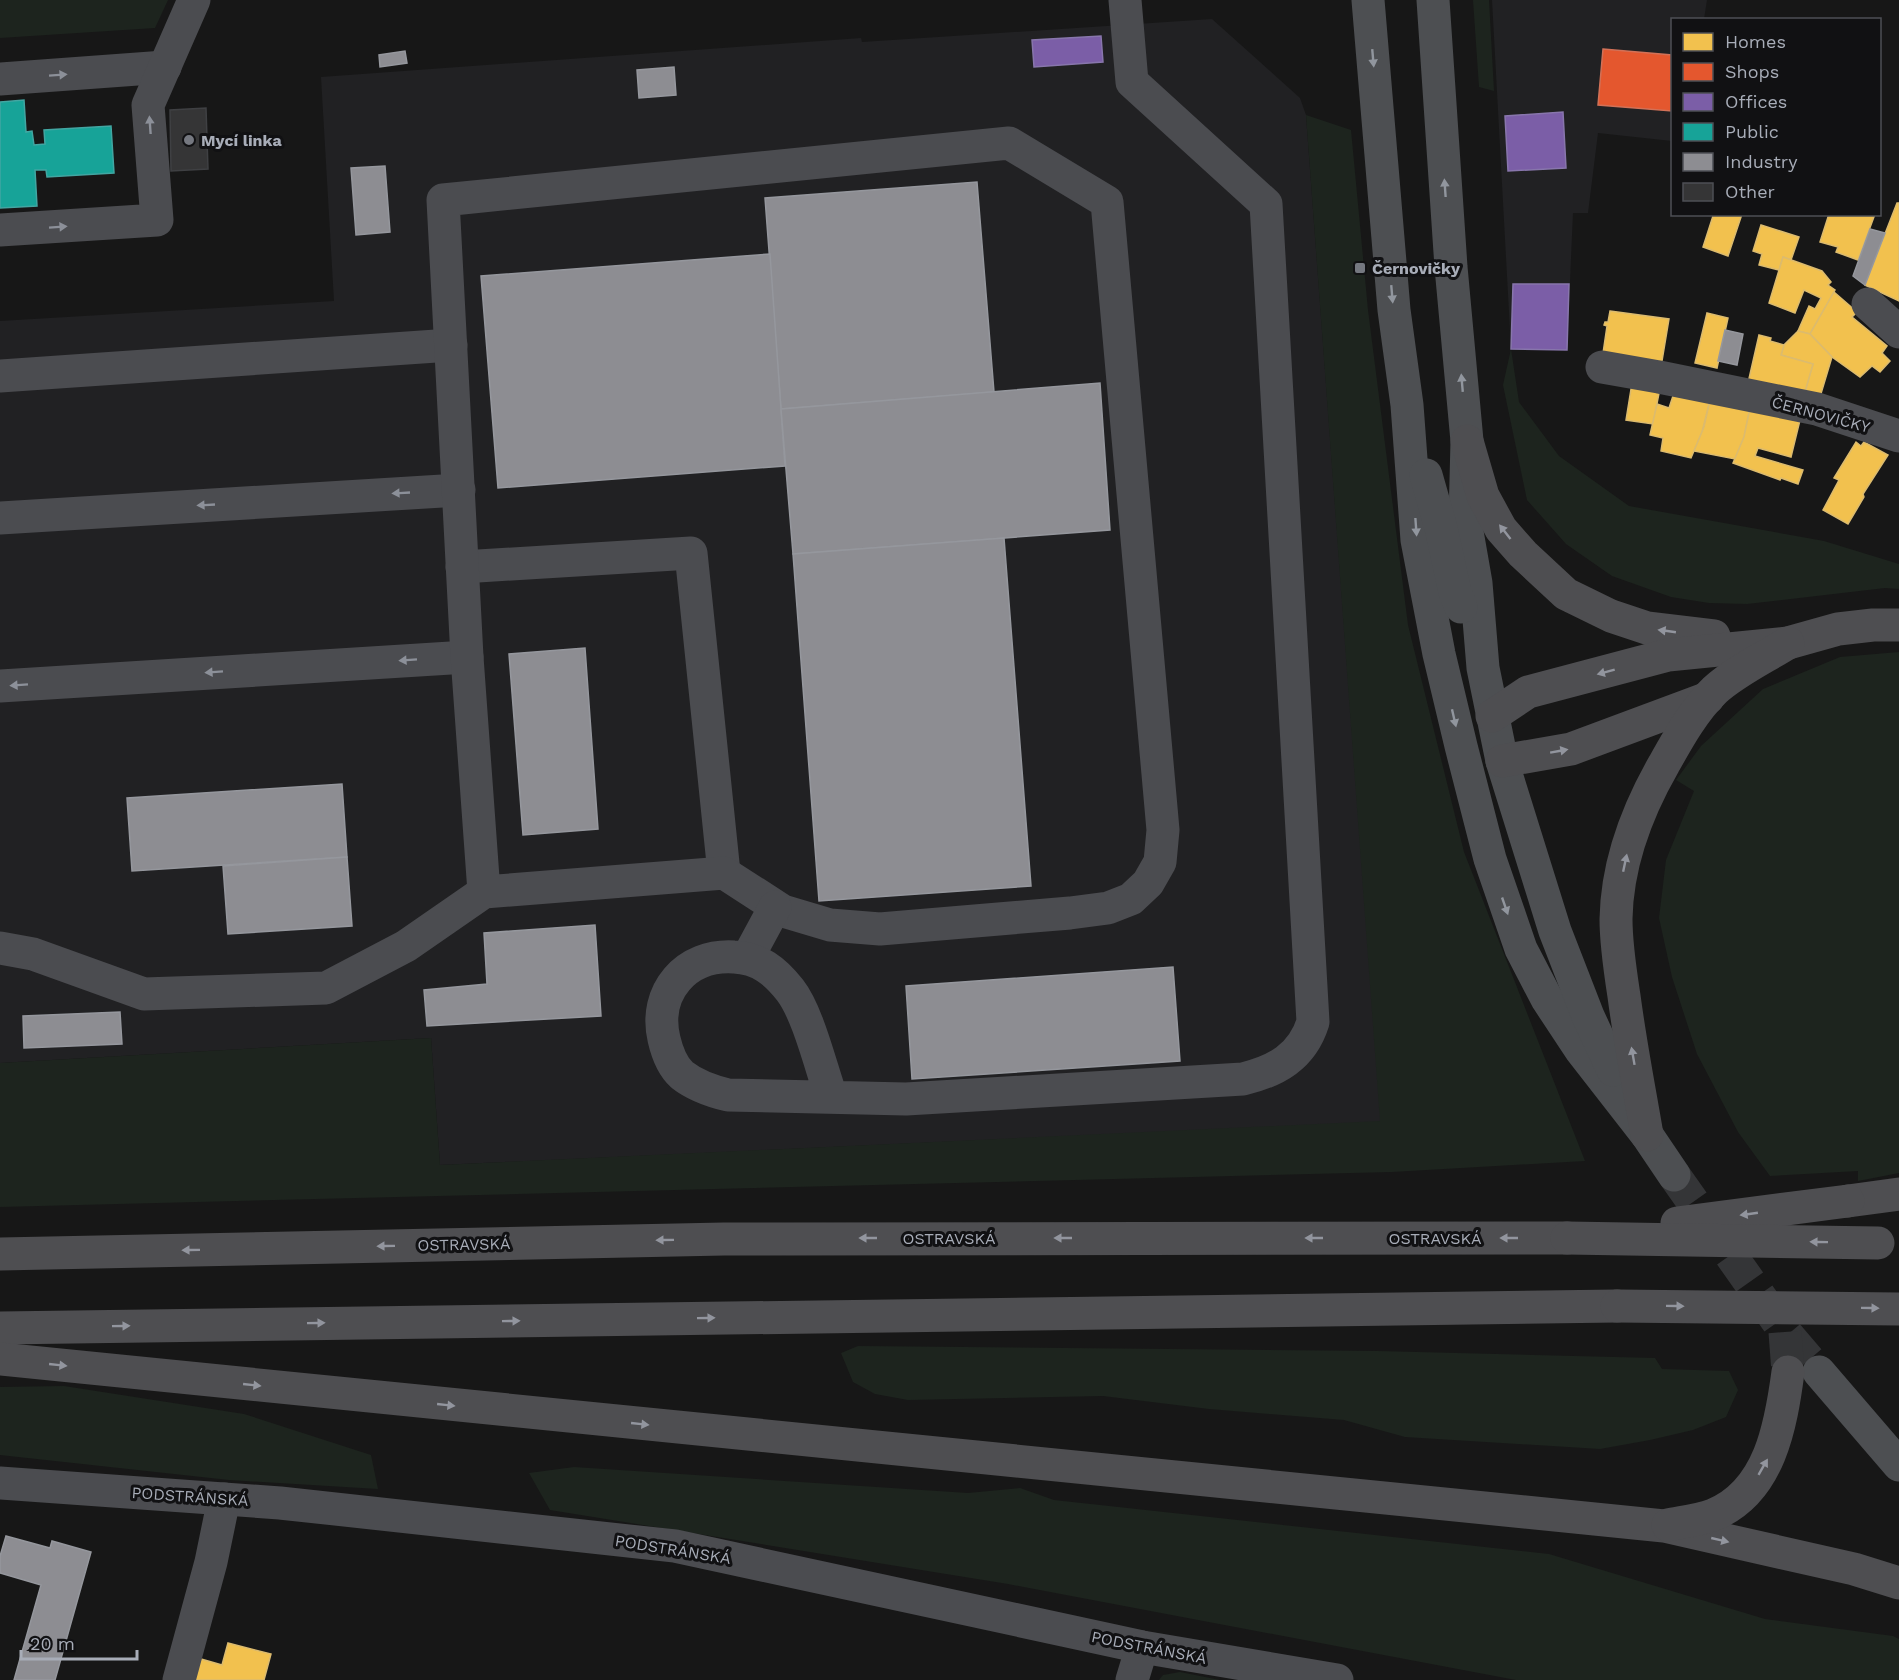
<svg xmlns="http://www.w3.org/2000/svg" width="1899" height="1680" font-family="'Work Sans',sans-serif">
<rect width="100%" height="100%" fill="#171717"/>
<g fill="#212123">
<polygon points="1492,0 1707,0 1704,19 1672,20 1672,141 1598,133 1588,213 1573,213 1567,350 1511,349"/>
<polygon points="1212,19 1300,98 1306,115 1381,1122 440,1165 431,1038 0,1063 0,321 334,301 321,77 861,38 862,42"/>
</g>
<g fill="#1d241e">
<polygon points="0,0 168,0 155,28 0,38"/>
<polygon points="1473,0 1489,0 1494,91 1479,87"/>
<polygon points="1306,115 1351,130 1368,310 1408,625 1464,852 1585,1161 1392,1172 0,1207 0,1063 431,1038 440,1165 1380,1121"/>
<polygon points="1511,349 1519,402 1559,456 1629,506 1824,541 1899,564 1899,589 1885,588 1747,604 1709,603 1671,597 1612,576 1566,544 1527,500 1503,385"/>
<polygon points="1899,652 1899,1173 1858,1181 1858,1171 1770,1176 1738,1132 1697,1054 1672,977 1659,918 1666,860 1694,791 1676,780 1701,746 1763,689 1840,657"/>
<polygon points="858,1346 1378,1351 1655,1358 1662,1369 1729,1371 1738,1390 1726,1417 1693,1430 1650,1440 1600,1449 1405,1437 1344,1420 1209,1409 1103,1396 908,1400 875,1394 853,1382 841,1353"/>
<polygon points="64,1386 244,1414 371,1455 378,1489 229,1480 0,1455 0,1387"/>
<polygon points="574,1467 968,1493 1020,1488 1054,1500 1549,1554 1765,1619 1893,1636 1899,1639 1899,1680 1516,1680 1008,1584 550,1510 529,1473"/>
<polygon points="1180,1672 1220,1680 1159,1680 1163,1675"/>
</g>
<g fill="#f2c14e" stroke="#dcbb6e" stroke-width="1.5">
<polygon points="1897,203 1899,203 1899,301 1865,285"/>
<polygon points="1710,214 1742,214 1728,256 1703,247 1713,216"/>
<polygon points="1829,214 1875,214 1858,260 1836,252 1838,247 1820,242"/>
<polygon points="1761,225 1799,237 1791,260 1783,257 1779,270 1759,265 1762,254 1753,251"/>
<polygon points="1783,257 1822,271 1831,282 1828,285 1835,290 1810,334 1798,331 1809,306 1815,309 1821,298 1804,290 1795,313 1769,303"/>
<polygon points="1834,292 1857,312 1852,317 1887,346 1882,353 1890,361 1880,372 1872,366 1860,377 1832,357 1810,334"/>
<polygon points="1610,311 1669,319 1661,367 1602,360 1607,326 1604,325 1605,322 1608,322"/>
<polygon points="1707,313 1728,318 1717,368 1695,363"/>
<polygon points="1798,331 1810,334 1832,357 1820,397 1804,395 1813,364 1781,355 1784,345"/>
<polygon points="1759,335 1771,338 1770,341 1784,345 1781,355 1813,364 1804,395 1748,383"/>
<polygon points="1632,383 1660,388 1653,424 1626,420"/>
<polygon points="1675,390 1710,400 1702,432 1691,458 1661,451 1663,438 1650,435 1657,404 1669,408"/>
<polygon points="1710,400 1750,408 1744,437 1735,459 1694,451 1704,427"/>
<polygon points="1750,408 1800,420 1791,457 1758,448 1755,456 1803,470 1798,484 1781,478 1780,480 1733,463 1744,437"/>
<polygon points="1856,442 1861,446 1864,442 1888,455 1863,494 1864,497 1848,524 1823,510 1839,480 1834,478"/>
<polygon points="228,1643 271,1654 264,1680 195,1680 201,1659 222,1665"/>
</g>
<polygon fill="#e4572e" stroke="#d27157" stroke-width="1.5" points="1603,49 1672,55 1672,111 1598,105"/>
<g fill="#7b5ea7" stroke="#8876ac" stroke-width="1.5">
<polygon points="1101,36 1103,62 1034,67 1032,40"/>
<polygon points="1563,112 1566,168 1508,171 1505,116"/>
<polygon points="1513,284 1569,284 1567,350 1511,349"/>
</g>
<polygon fill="#17a398" stroke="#42a6a2" stroke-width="1.5" points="24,100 26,132 32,131 34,145 45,144 44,130 111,126 114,173 47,177 46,170 35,170 37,206 0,208 0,102"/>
<g fill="#8d8d92" stroke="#95979d" stroke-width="1.5">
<polygon points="405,51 407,63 380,67 379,55"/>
<polygon points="674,67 676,95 639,98 637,70"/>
<polygon points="385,166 390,232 356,235 351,168"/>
<polygon points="977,182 994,392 781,409 765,198"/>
<polygon points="1870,229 1885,233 1865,285 1853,276"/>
<polygon points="770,254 785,466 498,488 481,276"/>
<polygon points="1725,330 1743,334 1737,365 1718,361"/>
<polygon points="1100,383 1110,530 793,554 781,409"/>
<polygon points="1004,538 1031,886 819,901 793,554"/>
<polygon points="585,648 598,829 523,835 509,654"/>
<polygon points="342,784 347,857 132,871 127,798"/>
<polygon points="347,857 352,926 228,934 223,866"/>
<polygon points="595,925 601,1016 427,1026 424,990 487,984 484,933"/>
<polygon points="1173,967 1180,1061 912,1079 906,986"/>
<polygon points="120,1012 122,1044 24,1048 23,1016"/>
<polygon points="6,1536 50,1548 52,1541 91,1552 55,1680 14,1680 41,1585 0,1573 0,1556"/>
</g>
<polygon fill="#353536" stroke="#3f4043" stroke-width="1.5" points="206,108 208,169 171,171 170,110"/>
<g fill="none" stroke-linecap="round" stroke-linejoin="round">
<polyline stroke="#343537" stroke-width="33" stroke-dasharray="33 16" stroke-linecap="butt" points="1674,1175 1785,1332 1819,1372"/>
<polyline stroke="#343537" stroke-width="33" stroke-dasharray="33 16" stroke-linecap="butt" points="1785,1332 1788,1372"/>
<g stroke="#4b4c50" stroke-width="33">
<polyline points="0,79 165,67"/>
<polyline points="0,230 157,220 148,105 194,0"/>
<polyline points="1868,304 1899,332"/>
<polyline points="1602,367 1659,377 1817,409 1899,436"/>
<polyline points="0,376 451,345"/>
<polyline points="0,518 459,490"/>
<polyline points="462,567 691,553 724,873"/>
<polyline points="0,686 467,657"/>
<polyline points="0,948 33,954 144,994 326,988 406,946 484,892 724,873 783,911 830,925 880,929 1070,913 1108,908 1131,899 1148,883 1160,862 1163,830 1107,202 1009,143 443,200 467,657 484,892"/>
<polyline points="748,957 775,907"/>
<path d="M831,1096C821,1068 808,1013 790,990C775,971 759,958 734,957C686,954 653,992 664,1039C667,1052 672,1066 682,1075C696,1086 711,1091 728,1095L906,1099L1243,1079C1276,1071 1302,1057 1313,1022L1266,204L1132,82L1125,0"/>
<polyline points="0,1483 280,1503 675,1546 1142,1647 1337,1680"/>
<polyline points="179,1680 211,1562 224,1499"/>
<polyline points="1132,1680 1142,1647"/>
</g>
<g stroke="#4d4f52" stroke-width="33">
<polyline points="1368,0 1394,310 1407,405 1417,540 1439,654 1461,746 1490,859 1521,949 1547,999 1580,1049 1647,1135 1674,1175"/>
<polyline points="1433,0 1451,267 1467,441 1465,520 1476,583 1483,668 1502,761 1555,931 1588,1016 1613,1070"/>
<polyline points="1426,475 1441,528 1455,592 1461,607"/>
<polyline points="1819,1372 1899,1465"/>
</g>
<g stroke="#4e4e51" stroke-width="33">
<polyline points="1467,441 1483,496 1501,529 1523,554 1566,594 1611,616 1647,628 1714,636"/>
<polyline points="1492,716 1528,692 1668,655 1788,643 1838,629 1873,625 1899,625"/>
<polyline points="1502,761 1571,749 1708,698"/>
<path d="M1647,1135C1639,1088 1630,1042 1624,996C1620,970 1616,945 1616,919C1617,864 1637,811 1664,764C1678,739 1694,710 1715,690C1736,671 1764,658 1788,643"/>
<polyline points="1848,1201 1899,1194"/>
<polyline points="0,1254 724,1239 1567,1238"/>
<polyline points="0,1328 1617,1306"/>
<polyline points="0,1359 1664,1526 1854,1569 1899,1583"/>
<path d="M1668,1525C1683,1522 1699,1520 1713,1515C1770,1492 1781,1425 1788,1372"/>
</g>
<g stroke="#4e4e51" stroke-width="33">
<polyline points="1677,1223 1848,1201"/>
<polyline points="1567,1238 1878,1243"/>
<polyline points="1617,1306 1899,1309"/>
</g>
</g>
<defs><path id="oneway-solid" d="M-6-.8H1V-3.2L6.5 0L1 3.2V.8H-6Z" transform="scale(1.5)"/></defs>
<g fill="#91969e">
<use href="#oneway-solid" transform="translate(1373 58) rotate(85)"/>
<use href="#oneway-solid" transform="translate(1445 188) rotate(-94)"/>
<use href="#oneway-solid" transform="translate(1392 294) rotate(85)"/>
<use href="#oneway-solid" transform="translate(1462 383) rotate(-95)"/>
<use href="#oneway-solid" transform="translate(1416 527) rotate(86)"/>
<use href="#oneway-solid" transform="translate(1454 718) rotate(77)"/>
<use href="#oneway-solid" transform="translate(1505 906) rotate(71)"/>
</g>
<g fill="#8c9099">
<use href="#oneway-solid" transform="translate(58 75) rotate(-4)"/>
<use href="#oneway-solid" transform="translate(150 125) rotate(-94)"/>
<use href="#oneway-solid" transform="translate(58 227) rotate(-4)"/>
<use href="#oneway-solid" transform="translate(401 493) rotate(177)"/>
<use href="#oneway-solid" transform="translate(206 505) rotate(177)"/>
<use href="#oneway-solid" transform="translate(408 660) rotate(176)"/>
<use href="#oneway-solid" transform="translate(214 672) rotate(176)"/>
<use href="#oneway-solid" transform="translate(19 685) rotate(176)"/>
</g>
<g fill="#92959e">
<use href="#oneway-solid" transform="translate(1505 532) rotate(-128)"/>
<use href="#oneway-solid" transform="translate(1667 631) rotate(-172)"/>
<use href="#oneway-solid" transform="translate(1606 672) rotate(165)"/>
<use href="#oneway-solid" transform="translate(1559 751) rotate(-10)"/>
<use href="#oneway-solid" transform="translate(1625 863) rotate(-78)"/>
<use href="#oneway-solid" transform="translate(1633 1056) rotate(-100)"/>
<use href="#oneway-solid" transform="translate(1749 1214) rotate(172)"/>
<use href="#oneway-solid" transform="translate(868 1238) rotate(180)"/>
<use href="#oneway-solid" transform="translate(1063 1238) rotate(180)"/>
<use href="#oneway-solid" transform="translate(1314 1238) rotate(180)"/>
<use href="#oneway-solid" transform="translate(1509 1238) rotate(180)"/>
<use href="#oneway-solid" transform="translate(665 1240) rotate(179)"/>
<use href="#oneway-solid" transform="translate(1819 1242) rotate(-179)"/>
<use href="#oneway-solid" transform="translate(386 1246) rotate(179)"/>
<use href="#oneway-solid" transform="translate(191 1250) rotate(179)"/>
<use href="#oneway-solid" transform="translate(1675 1306) rotate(1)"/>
<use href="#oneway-solid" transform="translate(1870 1308) rotate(1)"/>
<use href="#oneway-solid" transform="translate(706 1318) rotate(-1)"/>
<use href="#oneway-solid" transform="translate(511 1321) rotate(-1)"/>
<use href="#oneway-solid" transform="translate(316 1323) rotate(-1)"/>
<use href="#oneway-solid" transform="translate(121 1326) rotate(-1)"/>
<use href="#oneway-solid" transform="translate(58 1365) rotate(6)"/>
<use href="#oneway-solid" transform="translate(252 1385) rotate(6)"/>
<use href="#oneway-solid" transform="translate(446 1405) rotate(6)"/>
<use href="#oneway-solid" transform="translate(640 1424) rotate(6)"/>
<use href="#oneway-solid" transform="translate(1763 1467) rotate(-60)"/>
<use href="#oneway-solid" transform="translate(1720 1540) rotate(13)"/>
</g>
<g fill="#757880" stroke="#111113" stroke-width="2">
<circle cx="189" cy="140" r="6"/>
<rect x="1354" y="262" width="12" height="12" rx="3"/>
</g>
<g text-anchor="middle" stroke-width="6" stroke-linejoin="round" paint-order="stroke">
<g font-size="16" font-weight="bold" fill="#a8adb8" stroke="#111113" text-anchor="start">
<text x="201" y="146">Mycí linka</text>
<text x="1372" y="274">Černovičky</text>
</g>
<g font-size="16" fill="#a8adb8" stroke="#111113">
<text transform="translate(1821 414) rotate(15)" y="6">ČERNOVIČKY</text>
<text x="949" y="1244">OSTRAVSKÁ</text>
<text x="1435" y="1244">OSTRAVSKÁ</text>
<text transform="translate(464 1244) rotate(-1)" y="6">OSTRAVSKÁ</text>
<text transform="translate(190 1496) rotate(4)" y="6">PODSTRÁNSKÁ</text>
<text transform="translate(673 1549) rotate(9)" y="6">PODSTRÁNSKÁ</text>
<text transform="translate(1149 1647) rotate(11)" y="6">PODSTRÁNSKÁ</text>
</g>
</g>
<rect x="1671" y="18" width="210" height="198" fill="#111113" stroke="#4d4f55" stroke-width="1.5"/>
<rect x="1683" y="33" width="30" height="18" fill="#f2c14e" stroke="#4d4f55" stroke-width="1.5"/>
<text x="1725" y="48" font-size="18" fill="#a8adb8">Homes</text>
<rect x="1683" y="63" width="30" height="18" fill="#e4572e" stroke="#4d4f55" stroke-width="1.5"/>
<text x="1725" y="78" font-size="18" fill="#a8adb8">Shops</text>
<rect x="1683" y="93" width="30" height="18" fill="#7b5ea7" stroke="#4d4f55" stroke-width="1.5"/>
<text x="1725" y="108" font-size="18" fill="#a8adb8">Offices</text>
<rect x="1683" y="123" width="30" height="18" fill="#17a398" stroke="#4d4f55" stroke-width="1.5"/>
<text x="1725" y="138" font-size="18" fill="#a8adb8">Public</text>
<rect x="1683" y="153" width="30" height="18" fill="#8d8d92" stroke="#4d4f55" stroke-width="1.5"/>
<text x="1725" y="168" font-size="18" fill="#a8adb8">Industry</text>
<rect x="1683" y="183" width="30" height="18" fill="#353536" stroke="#4d4f55" stroke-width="1.5"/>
<text x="1725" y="198" font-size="18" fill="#a8adb8">Other</text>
<path d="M21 1650v9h116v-9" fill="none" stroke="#a8adb8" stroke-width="3"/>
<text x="30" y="1650" font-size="18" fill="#a8adb8" stroke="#111113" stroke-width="4.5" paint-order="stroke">20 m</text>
</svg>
